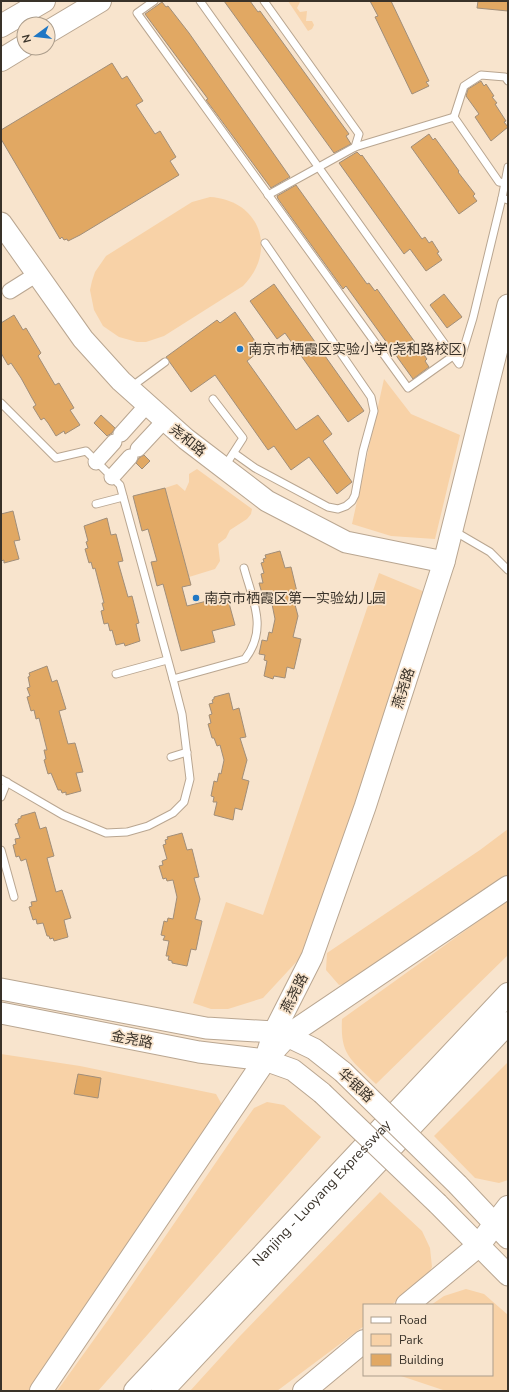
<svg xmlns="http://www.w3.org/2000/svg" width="509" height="1392" font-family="'Nunito Sans','Noto Sans SC',sans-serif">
<rect width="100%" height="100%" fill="#f8e4cd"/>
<g fill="#f8d2a7">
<polygon points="288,1 300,2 297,8 300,12 307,11 306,21 312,21 314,25 312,29 308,31"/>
<path d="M210,197C260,200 278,251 243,286L164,336L146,342H137L119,337L103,326L94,310L90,290L92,281L95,272L106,256L192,202Z"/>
<polygon points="384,379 411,414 460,435 435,539 391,536 352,524"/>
<polygon points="197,469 252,509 251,514 247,519 230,530 226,538 218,544 220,561 215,569 189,577 165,488 177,484 185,491 189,482 189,474"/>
<polygon points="379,573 425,592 370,766 300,958 263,998 228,1009 211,1009 193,1003 226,902 263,915"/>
<polygon points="508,829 508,880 352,982 339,985 326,970 327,953 480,850"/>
<path d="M508,900V955L376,1084C351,1059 340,1056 342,1019Z"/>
<polygon points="1,1054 80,1066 216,1094 221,1103 220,1119 33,1391 1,1391"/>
<polygon points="508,1062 508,1180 499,1183 475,1178 434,1136"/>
<polygon points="267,1102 284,1105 321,1137 98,1391 57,1391 108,1320 234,1136 254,1108"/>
<polygon points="380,1192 422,1231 430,1248 432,1267 426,1279 391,1305 364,1305 364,1326 277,1391 190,1391 240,1336"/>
<polygon points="466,1289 484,1294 508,1315 508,1391 446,1391 398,1375 492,1375 492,1305 431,1305 444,1296"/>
</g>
<g fill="#e1a863" stroke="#a18e79">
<polygon points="224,1 250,1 258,12 260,11 338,119 349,134 346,136 351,144 334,153"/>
<polygon points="370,1 391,1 429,81 426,82 429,86 412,94 375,17 378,16"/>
<polygon points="478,1 508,1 508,11 477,8"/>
<polygon points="162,2 166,7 168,6 189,33 290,177 271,188 218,116 206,100 208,99 145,14"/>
<polygon points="112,63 122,79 127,76 143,101 136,105 155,134 160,131 176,157 170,161 179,175 80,235 68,241 67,239 64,240 62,237 60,239 1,139 1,130"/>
<polygon points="481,81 484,86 486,84 494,96 492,97 497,103 495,104 506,121 504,122 508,127 491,141 475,117 479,114 466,96 468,89"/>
<polygon points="429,134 433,140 435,138 459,171 458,172 475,194 473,196 477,201 459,214 411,147"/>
<polygon points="357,152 361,156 362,155 422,239 425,237 429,243 432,241 439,252 437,253 442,260 426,271 410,249 404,254 339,163"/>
<polygon points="296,185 367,284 369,283 375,291 377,289 427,359 425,361 429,367 413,379 346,286 343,289 278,199 277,196"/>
<polygon points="274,284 364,411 348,422 285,333 277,339 250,301"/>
<polygon points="444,294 462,317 447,328 430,305"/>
<polygon points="235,312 261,350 247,361 296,430 318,415 332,434 323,441 352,482 337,494 309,457 291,470 274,446 268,450 215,375 191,392 166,357 217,320 220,323"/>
<polygon points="14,315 23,330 26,328 41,353 38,356 55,385 59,383 74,408 70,410 80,425 65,434 64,431 56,436 48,423 44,418 41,420 33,407 36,405 32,398 21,378 11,363 8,365 1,353 1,323"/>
<polygon points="101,415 115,428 112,433 107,436 94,423"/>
<polygon points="144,455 150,461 142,469 136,463 139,458"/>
<polygon points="165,488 191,585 182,587 187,606 227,596 235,625 212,631 215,642 181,651 163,584 157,586 151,562 157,561 148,529 142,531 133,496"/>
<polygon points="13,511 20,540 14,541 19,559 4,563 4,560 1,561 1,514"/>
<polygon points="107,518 111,535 116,534 123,561 118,562 128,597 132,596 139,623 136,624 140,641 125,646 124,643 116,645 112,630 110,631 108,623 104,624 101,611 104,610 102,603 104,603 95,568 93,569 91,562 89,563 85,549 88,548 86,542 88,541 84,526"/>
<polygon points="280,551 285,568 291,567 298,596 293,597 298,616 293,637 301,639 294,669 287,667 285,678 274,676 273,679 264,676 267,661 264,660 265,655 259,654 262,640 267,641 269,632 272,633 275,619 272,604 268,604 266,596 263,597 259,583 263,583 261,574 264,573 261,563 264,562 263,559 266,558 265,555"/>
<polygon points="47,666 52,682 57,680 66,709 59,711 68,744 75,743 83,772 76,773 81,791 66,795 66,792 62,793 61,790 58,790 51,773 48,774 44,760 46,759 44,750 47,750 39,718 36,719 34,710 31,711 27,697 30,696 27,688 30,687 28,677 30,676 29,673"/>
<polygon points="229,693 233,710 239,708 246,737 240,738 247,760 242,779 249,781 242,810 235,808 233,820 214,815 217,802 213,802 214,797 211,796 214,781 217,782 219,773 221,774 224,760 220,745 217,746 214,738 212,738 208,724 211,723 209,715 212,714 209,704 213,703 212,700 214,699 214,697"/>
<polygon points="35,812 40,829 46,827 54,856 47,858 56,892 62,890 71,918 64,920 68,937 54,941 53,938 50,939 49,936 47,936 43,923 37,924 36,919 33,920 29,907 32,906 31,902 37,901 26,859 21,861 19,856 16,857 13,845 16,844 15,839 20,838 15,824 18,823 18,819 21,818 21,816"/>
<polygon points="182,833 187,850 192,849 199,877 194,878 200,899 195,919 202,921 196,950 191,949 187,966 172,963 172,961 168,960 169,956 166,956 169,941 163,940 165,936 161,935 164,921 167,922 168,918 173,919 177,897 173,880 167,881 166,878 163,879 159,866 163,865 162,861 167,859 163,845 166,844 165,840 168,839 167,837"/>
<polygon points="78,1074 101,1078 98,1098 74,1094"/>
</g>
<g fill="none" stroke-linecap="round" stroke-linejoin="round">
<g stroke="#b9a691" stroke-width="9">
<g id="lane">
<polyline points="154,1 137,13 408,388 453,356"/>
<polyline points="200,1 459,364 473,318 502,198 508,200"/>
<polyline points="264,1 359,134 355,147"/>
<polyline points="454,117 464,86 481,75 505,77 508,81"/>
<polyline points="268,195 355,147 454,117 499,182 505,183"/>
<polyline points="502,198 508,167"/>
<polyline points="131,387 165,362"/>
<polyline points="213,399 243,438 225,466"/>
<path d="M1,403L56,458L86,451L120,485L173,679L245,659C268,629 253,601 244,568"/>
<polyline points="234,453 255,468 328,507 338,509 346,506 352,501 355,495 363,451 374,411 371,397 265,243"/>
<polyline points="96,504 123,497"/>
<polyline points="454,531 490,552 508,570"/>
<polyline points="116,674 167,660"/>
<polyline points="171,757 187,752"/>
<polyline points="1,779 63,815 106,833 127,832 148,826 173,813 184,802 190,779 182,714 173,679"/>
<polyline points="1,797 7,782"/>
<polyline points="1,850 14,897"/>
</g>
</g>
<g stroke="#b9a691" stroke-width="17">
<g id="street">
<polyline points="10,291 37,274"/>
<polyline points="121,434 147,405"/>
<polyline points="138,449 165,420"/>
<polyline points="96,462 114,442"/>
<polyline points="112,477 130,457"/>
</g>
</g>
<g stroke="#b9a691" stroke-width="23">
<g id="secondary">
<polyline points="1,223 83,339 121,381 186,439 267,501 346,542 444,562"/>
<polyline points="1,989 206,1028 274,1032 287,1036 314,1049 343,1072"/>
<polyline points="1,1013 199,1052 265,1060 293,1070 322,1093"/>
<polyline points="265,1060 274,1032 312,957 365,807 444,562 508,305"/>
<polyline points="458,1185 508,1238"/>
<polyline points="438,1204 508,1275"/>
</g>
</g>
<g stroke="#b9a691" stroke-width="24">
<g id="primary">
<polyline points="1,26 44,1"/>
<polyline points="48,32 100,1"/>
<polyline points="1,60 24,46"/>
</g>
</g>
<g stroke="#b9a691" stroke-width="24">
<g id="highway">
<polyline points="407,1305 478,1246 508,1207"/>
<polyline points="41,1391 265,1060 287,1036 508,887"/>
<path id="s1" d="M135,1391L508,994"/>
<polyline points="162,1391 508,1023"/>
<polyline points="304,1391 364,1341"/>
</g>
</g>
<use href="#lane" stroke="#fff" stroke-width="7"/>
<use href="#street" stroke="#fff" stroke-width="15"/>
<use href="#secondary" stroke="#fff" stroke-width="21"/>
<use href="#primary" stroke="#fff" stroke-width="22"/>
<use href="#highway" stroke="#fff" stroke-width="22"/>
<g stroke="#b9a691" stroke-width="23" stroke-linecap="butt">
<g id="secondary-bridge">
<polyline points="343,1072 458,1185"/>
<polyline points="322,1093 438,1204"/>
</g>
</g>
<use href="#secondary-bridge" stroke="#fff" stroke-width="21"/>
</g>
<g fill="#2077c4" stroke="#f8e4cd" stroke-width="1.5">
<circle cx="240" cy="349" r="4"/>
<circle cx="196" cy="598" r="4"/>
</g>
<g text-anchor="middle" stroke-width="3.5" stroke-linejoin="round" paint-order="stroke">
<g font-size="14" fill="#393229" stroke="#f8e4cd" text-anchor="start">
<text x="248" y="354">南京市栖霞区实验小学(尧和路校区)</text>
<text x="204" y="603">南京市栖霞区第一实验幼儿园</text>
</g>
<g font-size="14" fill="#393229" stroke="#f8e4cd">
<text transform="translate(188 440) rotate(39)" y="5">尧和路</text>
<text transform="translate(403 688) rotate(-72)" y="5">燕尧路</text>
<text transform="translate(294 993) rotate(-63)" y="5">燕尧路</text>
<text transform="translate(132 1039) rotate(11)" y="5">金尧路</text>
<text transform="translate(356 1085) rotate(43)" y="5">华银路</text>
<text dy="5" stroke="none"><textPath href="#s1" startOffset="272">Nanjing - Luoyang Expressway</textPath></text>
</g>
</g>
<rect width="509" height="1392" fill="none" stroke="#393229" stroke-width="4"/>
<rect x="363" y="1304" width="130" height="72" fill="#f8e4cd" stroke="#ac9d8b"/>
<rect x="371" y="1317" width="20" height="6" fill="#ffffff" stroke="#ac9d8b"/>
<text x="399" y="1324" font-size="12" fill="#393229">Road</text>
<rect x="371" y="1334" width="20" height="12" fill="#f8d2a7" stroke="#ac9d8b"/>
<text x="399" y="1344" font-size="12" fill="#393229">Park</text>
<rect x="371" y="1354" width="20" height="12" fill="#e1a863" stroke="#ac9d8b"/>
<text x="399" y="1364" font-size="12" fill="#393229">Building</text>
<g transform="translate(36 36) rotate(255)"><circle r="19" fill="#f8e4cd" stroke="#ac9d8b"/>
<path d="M0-3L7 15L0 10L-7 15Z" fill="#2077c4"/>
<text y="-6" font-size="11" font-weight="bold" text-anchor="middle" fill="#393229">N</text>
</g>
</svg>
